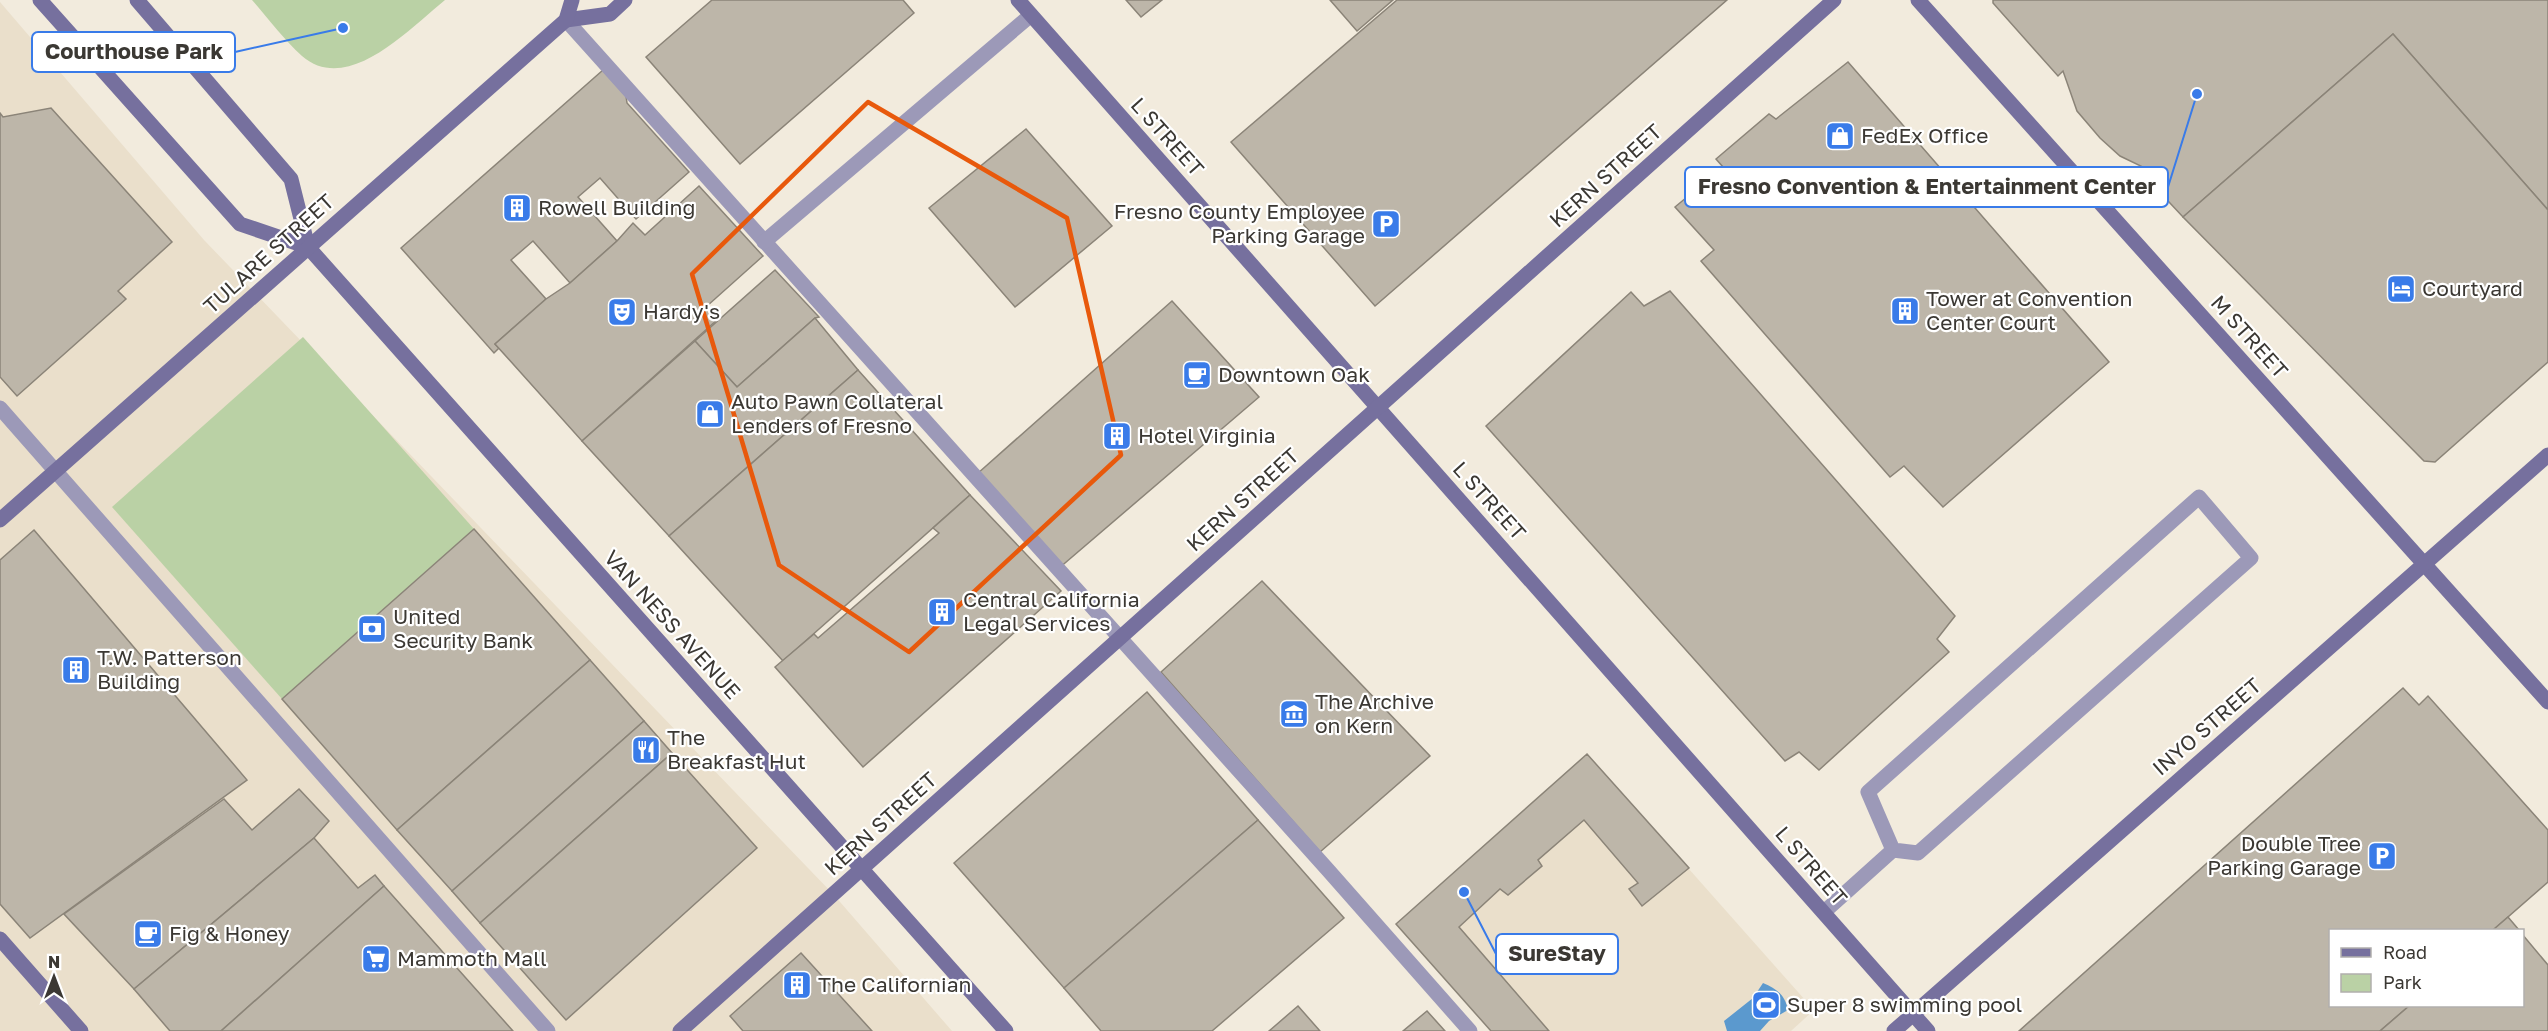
<svg xmlns="http://www.w3.org/2000/svg" width="2548" height="1031" font-family="'Golos Text',sans-serif">
<rect width="100%" height="100%" fill="#f2ebdd"/>
<g fill="#eadfcb">
<polygon points="0,2 204,240 834,895 952,1031 0,1031"/>
<polygon points="1587,754 1814,1010 1791,1031 1491,1031 1396,924"/>
</g>
<g fill="#bad1a5">
<path d="M252,0H445C410,28 348,96 302,56C284,40 268,18 252,0Z"/>
<polygon points="303,337 474,529 282,699 112,507"/>
</g>
<path fill="#5b99ce" d="M1763,983C1777,989 1785,995 1788,1010L1769,1021L1760,1031H1727L1724,1021L1753,998Z"/>
<g fill="#bdb6a9" stroke="#8b8478" stroke-width="1.5">
<polygon points="712,0 903,0 914,13 740,164 646,57"/>
<polygon points="1126,0 1162,0 1141,17"/>
<polygon points="1330,0 1393,0 1357,31"/>
<polygon points="1397,0 1727,0 1375,306 1231,142"/>
<polygon points="1993,0 2548,0 2548,210 2393,34 2183,217 2141,172 2143,167 2120,156 2100,138 2077,111 2063,71 2058,76 1993,3"/>
<polygon points="2393,34 2548,210 2548,362 2435,462 2424,461 2183,217"/>
<polygon points="1848,62 2109,362 1943,507 1904,466 1890,477 1701,261 1714,250 1675,207 1723,167 1716,159 1769,114 1776,119"/>
<polygon points="603,70 626,96 627,103 689,172 636,219 600,178 578,197 617,241 570,283 533,241 511,260 546,299 495,344 499,348 494,353 401,248"/>
<polygon points="51,108 172,242 118,291 126,299 17,396 0,377 0,113 3,117"/>
<polygon points="1026,129 1112,226 1015,307 929,208"/>
<polygon points="699,186 763,256 707,306 718,319 582,441 495,344 546,299 570,283 617,241 633,223 645,235"/>
<polygon points="775,270 819,317 815,318 737,387 695,341"/>
<polygon points="1670,291 1955,616 1937,639 1949,652 1819,770 1799,752 1785,761 1486,426 1631,292 1644,306"/>
<polygon points="1172,301 1259,397 1058,569 977,474"/>
<polygon points="815,318 858,370 669,536 582,441 695,341 737,387"/>
<polygon points="858,370 970,495 783,661 669,536"/>
<polygon points="970,495 1061,591 863,767 775,667 814,634 818,638 939,533 933,528"/>
<polygon points="474,529 590,660 397,830 282,699"/>
<polygon points="34,530 247,780 30,938 0,904 0,560"/>
<polygon points="1262,581 1430,756 1320,852 1161,672"/>
<polygon points="590,660 644,721 452,891 397,830"/>
<polygon points="2403,688 2419,705 2428,696 2548,830 2548,882 2493,930 2330,930 2330,1006 2409,1006 2380,1031 2019,1031"/>
<polygon points="1147,692 1258,820 1064,988 954,863"/>
<polygon points="644,721 672,753 480,923 452,891"/>
<polygon points="672,753 757,848 566,1020 480,923"/>
<polygon points="1587,754 1689,868 1642,906 1629,889 1638,883 1584,820 1538,860 1542,866 1508,895 1500,889 1459,927 1549,1031 1491,1031 1396,924"/>
<polygon points="299,789 329,821 314,838 134,989 64,914 224,799 252,830"/>
<polygon points="1258,820 1344,918 1212,1031 1101,1031 1064,988"/>
<polygon points="314,838 358,888 375,875 384,886 221,1031 170,1031 134,989"/>
<polygon points="384,886 513,1031 221,1031"/>
<polygon points="2508,917 2519,930 2493,930"/>
<polygon points="2522,934 2548,965 2548,1031 2380,1031 2409,1006 2522,1006"/>
<polygon points="801,953 872,1031 743,1031 730,1016"/>
<polygon points="1298,1006 1320,1031 1269,1031"/>
<polygon points="1427,1011 1445,1031 1403,1031"/>
</g>
<g fill="none" stroke-linecap="round" stroke-linejoin="round">
<g stroke="#9c99b8" stroke-width="15">
<polyline points="566,20 1328,870 1470,1031"/>
<polyline points="764,242 1031,15"/>
<polyline points="0,408 548,1031"/>
<polygon points="2199,497 2251,558 1918,853 1893,850 1868,792"/>
<polyline points="1824,912 1893,850"/>
</g>
<g stroke="#76709e" stroke-width="15">
<polyline points="40,0 240,224 308,247"/>
<polyline points="137,0 291,179 308,247 1006,1031"/>
<polyline points="1018,0 1928,1031"/>
<polyline points="1918,0 2548,702"/>
<polyline points="566,20 610,14 625,0"/>
<polyline points="0,520 566,20 572,0"/>
<polyline points="0,939 81,1031"/>
<polyline points="680,1031 1834,0"/>
<polyline points="1894,1031 2548,455"/>
</g>
</g>
<path fill="none" stroke="#e8590c" stroke-width="4.5" stroke-linejoin="round" d="M868,102L1067,218L1121,455L909,652L779,565L692,274Z"/>
<defs>
<g id="shop-square" transform="scale(1.5)"><rect x="-9" y="-9" width="18" height="18" rx="4" fill="#397be9" stroke="#fff"/><path d="M-5-2.5h2.3a2.7 3.5 0 0 1 5.4 0H5L5.5 6h-11ZM-1.5-2.5h3a1.5 2.3 0 0 0-3 0Z" fill="#fff"/></g>
<g id="building-square" transform="scale(1.5)"><rect x="-9" y="-9" width="18" height="18" rx="4" fill="#397be9" stroke="#fff"/><path d="M-4-6H4V6H1V3H-1V6H-4ZM-2.5-4.3h1.7v1.8h-1.7ZM.8-4.3h1.7v1.8H.8ZM-2.5-1h1.7V.8h-1.7ZM.8-1h1.7V.8H.8Z" fill="#fff"/></g>
<g id="parking-square" transform="scale(1.5)"><rect x="-9" y="-9" width="18" height="18" rx="4" fill="#397be9" stroke="#fff"/><path d="M-3.5-5.5H1a3.5 3.5 0 0 1 0 7H-1V5.5H-3.5ZM-1-3.4V-.6H.8a1.4 1.4 0 0 0 0-2.8Z" fill="#fff"/></g>
<g id="hotel-square" transform="scale(1.5)"><rect x="-9" y="-9" width="18" height="18" rx="4" fill="#397be9" stroke="#fff"/><path d="M-6-4.5h1.5V1H6V5H4.5V3h-9V5H-6ZM-4 0a1.8 1.8 0 1 1 3.6 0ZM.5 0V-2.5h3Q6-2.5 6 0Z" fill="#fff"/></g>
<g id="theatre-square" transform="scale(1.5)"><rect x="-9" y="-9" width="18" height="18" rx="4" fill="#397be9" stroke="#fff"/><path d="M-5-5.5Q0-4 5-5.5V0Q5 5 0 6Q-5 5-5 0ZM-3.3-2.5H-1v1.5H-3.3ZM1-2.5H3.3v1.5H1ZM-2.8 1Q0 5.5 2.8 1Z" fill="#fff"/></g>
<g id="cafe-square" transform="scale(1.5)"><rect x="-9" y="-9" width="18" height="18" rx="4" fill="#397be9" stroke="#fff"/><path d="M-5.5-4.5H6V0H3Q3 3.5 0 3.5H-2.5Q-5.5 3.5-5.5 0ZM3-3.2v2h1.7v-2ZM-6 4.5H4V6H-6Z" fill="#fff"/></g>
<g id="bank-square" transform="scale(1.5)"><rect x="-9" y="-9" width="18" height="18" rx="4" fill="#397be9" stroke="#fff"/><path d="M-6-4H6V4H-6ZM0-2.3a2.3 2.3 0 1 0 0 4.6a2.3 2.3 0 1 0 0-4.6Z" fill="#fff"/></g>
<g id="museum-square" transform="scale(1.5)"><rect x="-9" y="-9" width="18" height="18" rx="4" fill="#397be9" stroke="#fff"/><path d="M0-6L6-3V-2H-6V-3ZM-5-1h2V3h-2ZM-1-1h2V3h-2ZM3-1h2V3H3ZM-6 4H6V6H-6Z" fill="#fff"/></g>
<g id="restaurant-square" transform="scale(1.5)"><rect x="-9" y="-9" width="18" height="18" rx="4" fill="#397be9" stroke="#fff"/><path d="M-5-6h1v4h1v-4h1v4h1v-4h1v5L-1.5 .5V6h-2V.5L-5-1ZM5-6V6H3V1.5H1.5Q1.5-4 5-6Z" fill="#fff"/></g>
<g id="supermarket-square" transform="scale(1.5)"><rect x="-9" y="-9" width="18" height="18" rx="4" fill="#397be9" stroke="#fff"/><path d="M-6-5.5h2.5l.6 2H6L4.5 2H-2.5L-4.4-4H-6ZM-1.5 3.2a1.3 1.3 0 1 0 .1 0ZM3 3.2a1.3 1.3 0 1 0 .1 0Z" fill="#fff"/></g>
<g id="stadium-square" transform="scale(1.5)"><rect x="-9" y="-9" width="18" height="18" rx="4" fill="#397be9" stroke="#fff"/><path d="M0-5a6.5 5 0 1 0 0 10a6.5 5 0 1 0 0-10ZM-3.5-1.8h7v3.6h-7Z" fill="#fff"/></g>
</defs>
<g fill-rule="evenodd">
<use href="#shop-square" x="1840" y="136"/>
<use href="#building-square" x="517" y="208"/>
<use href="#parking-square" x="1386" y="224"/>
<use href="#hotel-square" x="2401" y="289"/>
<use href="#building-square" x="1905" y="311"/>
<use href="#theatre-square" x="622" y="312"/>
<use href="#cafe-square" x="1197" y="375"/>
<use href="#shop-square" x="710" y="414"/>
<use href="#building-square" x="1117" y="436"/>
<use href="#building-square" x="942" y="612"/>
<use href="#bank-square" x="372" y="629"/>
<use href="#building-square" x="76" y="670"/>
<use href="#museum-square" x="1294" y="714"/>
<use href="#restaurant-square" x="646" y="750"/>
<use href="#parking-square" x="2382" y="856"/>
<use href="#cafe-square" x="148" y="934"/>
<use href="#supermarket-square" x="376" y="959"/>
<use href="#building-square" x="797" y="985"/>
<use href="#stadium-square" x="1766" y="1005"/>
</g>
<g text-anchor="middle" stroke-width="4.5" stroke-linejoin="round" paint-order="stroke">
<g font-size="21" fill="#3b3833" stroke="#fff" text-anchor="start">
<text x="1861" y="143">FedEx Office</text>
<text x="538" y="215">Rowell Building</text>
<text x="1365" y="219" text-anchor="end">Fresno County Employee<tspan x="1365" dy="24">Parking Garage</tspan></text>
<text x="2422" y="296">Courtyard</text>
<text x="1926" y="306">Tower at Convention<tspan x="1926" dy="24">Center Court</tspan></text>
<text x="643" y="319">Hardy's</text>
<text x="1218" y="382">Downtown Oak</text>
<text x="731" y="409">Auto Pawn Collateral<tspan x="731" dy="24">Lenders of Fresno</tspan></text>
<text x="1138" y="443">Hotel Virginia</text>
<text x="963" y="607">Central California<tspan x="963" dy="24">Legal Services</tspan></text>
<text x="393" y="624">United<tspan x="393" dy="24">Security Bank</tspan></text>
<text x="97" y="665">T.W. Patterson<tspan x="97" dy="24">Building</tspan></text>
<text x="1315" y="709">The Archive<tspan x="1315" dy="24">on Kern</tspan></text>
<text x="667" y="745">The<tspan x="667" dy="24">Breakfast Hut</tspan></text>
<text x="2361" y="851" text-anchor="end">Double Tree<tspan x="2361" dy="24">Parking Garage</tspan></text>
<text x="169" y="941">Fig &amp; Honey</text>
<text x="397" y="966">Mammoth Mall</text>
<text x="818" y="992">The Californian</text>
<text x="1787" y="1012">Super 8 swimming pool</text>
</g>
<g font-size="21" fill="#3b3833" stroke="#fff">
<text transform="translate(1167 137) rotate(48)" y="7">L STREET</text>
<text transform="translate(1606 176) rotate(-42)" y="7">KERN STREET</text>
<text transform="translate(269 254) rotate(-42)" y="7">TULARE STREET</text>
<text transform="translate(2249 337) rotate(48)" y="7">M STREET</text>
<text transform="translate(1243 500) rotate(-42)" y="7">KERN STREET</text>
<text transform="translate(1489 501) rotate(48)" y="7">L STREET</text>
<text transform="translate(672 625) rotate(48)" y="7">VAN NESS AVENUE</text>
<text transform="translate(2207 727) rotate(-41)" y="7">INYO STREET</text>
<text transform="translate(881 824) rotate(-42)" y="7">KERN STREET</text>
<text transform="translate(1811 866) rotate(49)" y="7">L STREET</text>
</g>
</g>
<path fill="none" stroke="#397be9" stroke-width="2" d="M343 28L235 52M2197 94L2168 187M1464 892L1496 954"/>
<g fill="#397be9" stroke="#fff" stroke-width="2">
<circle cx="343" cy="28" r="6"/>
<circle cx="2197" cy="94" r="6"/>
<circle cx="1464" cy="892" r="6"/>
</g>
<g fill="#fff" stroke="#397be9" stroke-width="2">
<rect x="32" y="32" width="203" height="40" rx="6"/>
<rect x="1685" y="167" width="483" height="40" rx="6"/>
<rect x="1496" y="934" width="122" height="40" rx="6"/>
</g>
<g font-size="22" text-anchor="middle" font-weight="bold" fill="#3b3833">
<text x="134" y="59">Courthouse Park</text>
<text x="1927" y="194">Fresno Convention &amp; Entertainment Center</text>
<text x="1557" y="961">SureStay</text>
</g>
<rect x="2329" y="929" width="195" height="78" fill="#ffffff" stroke="#b1afad" stroke-width="1.5"/>
<rect x="2341" y="948" width="30" height="9" fill="#76709e" stroke="#b1afad" stroke-width="1.5"/>
<text x="2383" y="959" font-size="18" fill="#3b3833">Road</text>
<rect x="2341" y="974" width="30" height="18" fill="#bad1a5" stroke="#b1afad" stroke-width="1.5"/>
<text x="2383" y="989" font-size="18" fill="#3b3833">Park</text>
<g transform="translate(54 977)" stroke="#ffffff" stroke-width="4.5" paint-order="stroke">
<path d="M0-4.5L10 22L0 15L-10 22Z" fill="#3b3833"/>
<text y="-9" font-size="16" font-weight="bold" text-anchor="middle" fill="#3b3833">N</text>
</g>
</svg>
